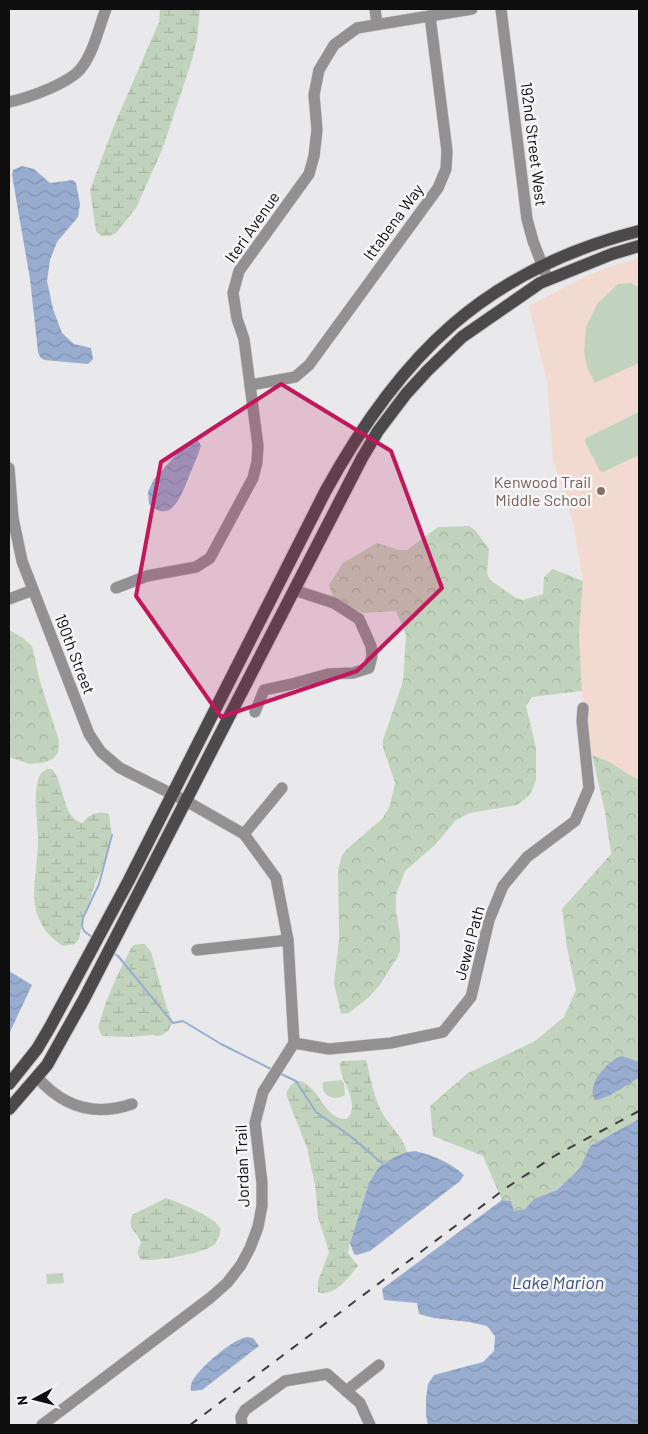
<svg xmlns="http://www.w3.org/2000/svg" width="648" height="1434" font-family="Barlow,sans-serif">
<defs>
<pattern id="forest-crowns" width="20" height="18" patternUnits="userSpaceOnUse" patternTransform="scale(1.25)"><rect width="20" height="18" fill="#c2d3bd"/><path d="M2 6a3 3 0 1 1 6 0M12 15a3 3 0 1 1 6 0" fill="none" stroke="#a6b4a1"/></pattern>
<pattern id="wetland-marsh" width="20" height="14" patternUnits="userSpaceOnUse" patternTransform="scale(1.25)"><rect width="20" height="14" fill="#c2d3bd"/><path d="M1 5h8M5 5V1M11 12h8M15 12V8" fill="none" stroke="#a6b4a1"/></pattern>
<pattern id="water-waves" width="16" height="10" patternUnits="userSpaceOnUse" patternTransform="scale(1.25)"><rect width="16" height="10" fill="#97acce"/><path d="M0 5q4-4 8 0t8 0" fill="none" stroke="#8193b0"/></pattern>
</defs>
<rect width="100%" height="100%" fill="#e9e9ec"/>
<polygon fill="#f2dad0" points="639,258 639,779 635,778 608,761 592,755 582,691 579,633 583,581 573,522 553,460 547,382 529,306 582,278 608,267"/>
<g fill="url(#forest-crowns)">
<polygon points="469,526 475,530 489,549 487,573 490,580 516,598 523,600 543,594 544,577 553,569 583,581 579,633 582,691 532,697 526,706 536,748 536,780 530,795 517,805 470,813 456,820 435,845 405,871 396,895 396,911 400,934 400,951 397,958 379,986 368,998 349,1013 341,1014 334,984 339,938 338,870 342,855 347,849 382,819 390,806 395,783 383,747 383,740 403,681 406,635 396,611 363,613 334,599 329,585 343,563 377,543 399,550 407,550 438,527"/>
<polygon points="9,630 23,638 32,646 40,681 59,741 58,753 53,759 42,763 30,764 9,757"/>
<polygon points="592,755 608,761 635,778 639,779 639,1119 590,1146 580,1168 557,1190 534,1199 525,1209 514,1211 511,1201 502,1200 483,1156 433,1136 430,1106 468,1073 535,1041 564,1017 576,990 567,948 562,909 611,854 605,812"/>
</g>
<g fill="url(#wetland-marsh)">
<polygon points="160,9 200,9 197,39 192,60 162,150 136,208 116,233 110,236 101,236 96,231 90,190 113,128 159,22"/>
<path d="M47,769H52C65,784 61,816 82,823C90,814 97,810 109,814L112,835L103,868L95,883L88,908L83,918L79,939L75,944L63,946C49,937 41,927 36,911C31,889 38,864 38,842C38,822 33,800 38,780C39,775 42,772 47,769Z"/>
<path d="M141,944H145L151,952L167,1008L173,1023L167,1032L160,1036L152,1035L131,1037L102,1036L98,1027C106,999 119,970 133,945Z"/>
<path d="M366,1060C371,1078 374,1100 384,1116C392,1128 403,1137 407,1152L383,1164L374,1174L369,1183L350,1243L348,1253L358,1266C349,1277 334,1298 318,1292V1281L329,1252L318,1217L315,1185L307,1148L286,1094C289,1086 293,1081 301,1081C321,1089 324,1120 347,1119C362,1102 339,1082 340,1063L341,1061Z"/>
<path d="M166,1198C178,1202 215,1217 220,1228C221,1231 220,1233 219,1236C218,1237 216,1242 216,1243C206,1254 156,1261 141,1260L137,1253L141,1242C136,1230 127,1230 132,1215Z"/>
</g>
<g fill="#c2d3bd">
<polygon points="631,283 639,287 639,363 595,383 587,367 584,351 586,327 597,304 618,284"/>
<polygon points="639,412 639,455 603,472 600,471 585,442 586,438"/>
<path d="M341,1080L344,1083L345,1095C334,1102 320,1096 323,1082Z"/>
<polygon points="63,1273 64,1283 47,1284 46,1274"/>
</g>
<g fill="url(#water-waves)">
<polygon points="22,166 34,169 50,183 73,180 76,183 80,204 78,217 57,242 50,260 47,281 53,309 62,333 74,344 91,348 93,359 88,364 44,360 40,357 38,352 30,279 12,175 13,170"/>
<path d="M193,439L198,440L201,446C197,458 192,468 188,479C181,496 171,525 149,504L148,492L154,479L187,443Z"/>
<polygon points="9,971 32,985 9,1034"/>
<path d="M622,1056L639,1062V1077C629,1084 607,1099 595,1100C585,1085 608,1060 622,1056Z"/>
<polygon points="639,1119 639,1425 428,1425 426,1415 426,1398 428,1384 434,1375 483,1362 494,1351 495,1336 487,1326 469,1322 434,1318 419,1314 417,1303 384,1300 382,1289 502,1200 511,1201 514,1211 525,1209 534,1199 557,1190 580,1168 590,1146"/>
<path d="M415,1151C433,1155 451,1163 464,1175L460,1181L370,1251L357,1255L354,1254L350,1243L369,1183L374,1174L380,1166L395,1157L407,1152Z"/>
<path d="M247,1337L253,1338L259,1346L202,1390L191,1391C190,1387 191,1384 193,1380C200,1367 233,1339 247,1337Z"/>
</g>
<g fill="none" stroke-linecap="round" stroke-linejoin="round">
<g stroke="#97acce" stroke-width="2">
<polyline points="93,938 84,931 82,926 83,918 99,884 112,835"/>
<polyline points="113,953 118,956 173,1023 183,1021 221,1044 273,1070"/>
<polyline points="279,1073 296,1081 316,1112 349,1135 383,1164"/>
</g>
<g stroke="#c6c6c9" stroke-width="12">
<g id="minor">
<polyline points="375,9 377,24"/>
<polyline points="501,9 527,219 533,241 548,280"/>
<path d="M9,102C28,98 71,83 82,67C94,51 99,27 106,9"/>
<polyline points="250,385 295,377 309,365 438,188 446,169 447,151 430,16"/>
<polyline points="9,468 13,518 22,561 89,734 101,752 120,768 186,801 244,834 276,878 288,940 294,1043 263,1092 255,1123 262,1183 262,1206 258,1227 250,1248 241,1265 227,1283 210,1298 42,1425"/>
<polyline points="116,588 147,576 196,567 210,558 253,478 257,462 258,446 244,339 237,319 233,293 239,271 309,174 314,156 317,130 314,95 319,70 334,45 357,28 472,9"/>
<polyline points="9,599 33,590"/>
<polyline points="255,712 264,690 292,684 328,674 353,673 369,668 372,656 371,646 359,619 334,603 294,590"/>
<polyline points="244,834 282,788"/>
<polyline points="197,950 288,940"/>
<polyline points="294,1043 329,1049 391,1043 443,1032 471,997 489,920 503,886 527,857 575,821 589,788 582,721 583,708"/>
<path d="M37,1077C63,1107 94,1117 132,1104"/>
<polyline points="346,1391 379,1365"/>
<polyline points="242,1425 241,1417 245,1410 285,1381 327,1374 360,1403 370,1425"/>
</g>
</g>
<g stroke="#c6c6c9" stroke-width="14">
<g id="major">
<path d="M9,1084L37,1049L50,1027L129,880L325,492C400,355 485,270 639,231"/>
<polyline points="9,1109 47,1065 84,999 362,458 378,431 406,394 427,371 462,337 540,283 612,254 639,246"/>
</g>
</g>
<use href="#minor" stroke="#929091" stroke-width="11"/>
<use href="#major" stroke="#4b494a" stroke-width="12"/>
<polyline stroke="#3d3d3e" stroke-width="2" stroke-dasharray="9 9" stroke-linecap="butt" points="190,1425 506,1188 556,1155 639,1111"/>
</g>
<path fill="#c2185b" fill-opacity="0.2" stroke="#c2185b" stroke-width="4" stroke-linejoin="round" d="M281,384L391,451L442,588L357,671L221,717L136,596L161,462Z"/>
<circle fill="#8d6e63" stroke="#f6f6f9" stroke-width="2" cx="601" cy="491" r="5"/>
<g text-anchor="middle" stroke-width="5" stroke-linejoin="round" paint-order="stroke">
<g font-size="16" fill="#0e0e0f" stroke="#f6f6f9">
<text transform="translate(534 144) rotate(83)" y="6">192nd Street West</text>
<text transform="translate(393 222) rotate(-54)" y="6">Ittabena Way</text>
<text transform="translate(252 227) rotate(-55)" y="6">Iteri Avenue</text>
<text transform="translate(75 654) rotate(69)" y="6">190th Street</text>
<text transform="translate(469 943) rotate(-75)" y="6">Jewel Path</text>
<text transform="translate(242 1166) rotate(-92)" y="6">Jordan Trail</text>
</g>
<g font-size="16" fill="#785e54" stroke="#f6f6f9" text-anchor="end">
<text x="591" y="488">Kenwood Trail<tspan x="591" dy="18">Middle School</tspan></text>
</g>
<g font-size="18" font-style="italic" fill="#35507e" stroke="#f6f6f9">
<text x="558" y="1289">Lake Marion</text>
</g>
</g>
<rect width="648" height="1434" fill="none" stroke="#0e0e0f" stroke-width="20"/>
<g transform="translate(35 1399) rotate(263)" stroke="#f6f6f9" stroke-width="4" paint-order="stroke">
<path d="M0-4L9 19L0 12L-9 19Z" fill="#0e0e0f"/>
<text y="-8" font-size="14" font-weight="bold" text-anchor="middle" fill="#0e0e0f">N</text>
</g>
</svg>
